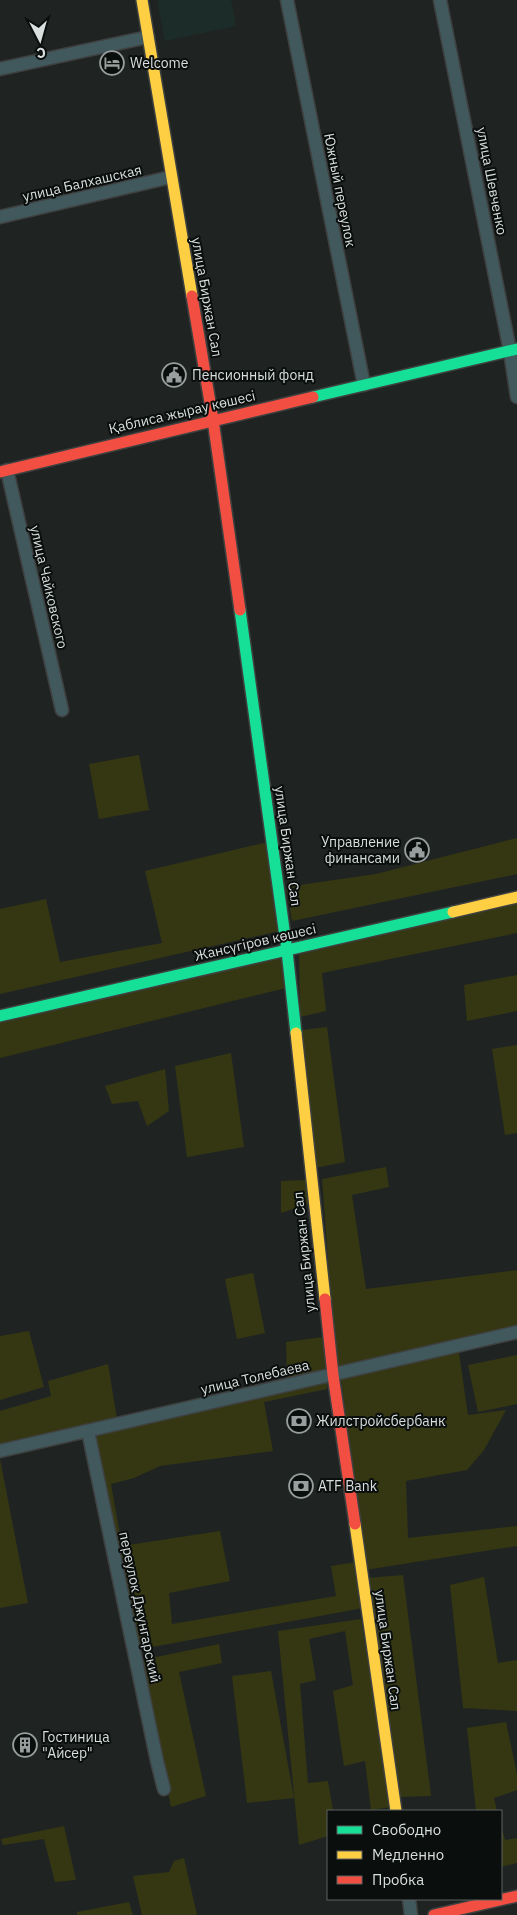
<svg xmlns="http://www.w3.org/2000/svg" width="517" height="1915" font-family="'IBM Plex Sans',sans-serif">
<rect width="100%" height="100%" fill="#1f2423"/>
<polygon fill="#1c2c29" points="157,0 231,0 236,26 165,41"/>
<g fill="#353712">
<polygon points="139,755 149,810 99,819 89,764"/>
<polygon points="517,838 517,874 292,921 286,887 376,874"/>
<polygon points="268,842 284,930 0,994 0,909 46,899 60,962 162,943 145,871"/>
<polygon points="517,903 517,933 322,973 326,1011 300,1017 299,954"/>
<polygon points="282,956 286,988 0,1058 0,1023"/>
<polygon points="517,975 517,1011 467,1021 464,985"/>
<polygon points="327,1027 345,1162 315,1168 302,1030"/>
<polygon points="517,1045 517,1133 505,1135 492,1049"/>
<polygon points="231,1053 244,1147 187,1157 175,1066"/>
<polygon points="165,1069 169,1111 147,1126 138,1101 112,1104 105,1086"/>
<polygon points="386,1167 389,1187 352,1195 366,1289 517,1270 517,1327 336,1368 322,1179"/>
<polygon points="308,1180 309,1204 281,1213 281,1181"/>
<polygon points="253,1273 265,1333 237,1339 225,1279"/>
<polygon points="29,1331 44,1387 0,1400 0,1336"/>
<polygon points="323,1337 326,1373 287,1379 286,1342"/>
<polygon points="458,1346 468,1415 506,1410 484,1450 467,1470 406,1481 408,1538 517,1526 517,1546 365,1570 341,1378"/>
<polygon points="517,1355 517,1404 478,1412 468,1365"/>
<polygon points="108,1364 117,1419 0,1449 0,1411 51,1396 48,1381"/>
<polygon points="327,1379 327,1389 264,1402 273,1451 160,1466 134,1478 111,1484 122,1546 220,1531 230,1581 169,1593 172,1624 336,1596 331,1566 356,1562 363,1608 136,1650 90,1434"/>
<polygon points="0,1459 28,1603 0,1608"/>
<polygon points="403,1575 431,1796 400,1797 368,1578"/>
<polygon points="484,1577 498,1663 517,1660 517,1711 463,1708 450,1585"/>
<polygon points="361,1619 392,1807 371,1810 365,1761 344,1766 333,1691 353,1685 345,1631 309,1639 316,1680 300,1684 308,1783 328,1781 333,1811 328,1811 328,1836 299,1845 278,1631"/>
<polygon points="219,1644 222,1663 179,1672 206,1796 171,1807 142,1660"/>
<polygon points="271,1671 294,1798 247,1803 232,1676"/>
<polygon points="506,1722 517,1774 517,1790 494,1798 497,1811 476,1811 467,1728"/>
<polygon points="501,1825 505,1840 517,1838 517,1863 501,1867"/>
<polygon points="64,1826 76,1880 55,1882 44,1839 3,1845 1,1839"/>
<polygon points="184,1858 197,1915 142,1915 133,1876 169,1872 174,1861"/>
<polygon points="129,1902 133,1915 77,1915 77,1912"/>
</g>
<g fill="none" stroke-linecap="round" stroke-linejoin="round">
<g stroke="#3e4140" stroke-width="15">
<g id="street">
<polyline points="287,0 364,385"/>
<polyline points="440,0 510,351 517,397"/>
<polyline points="0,69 148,37"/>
<polyline points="0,217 171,177"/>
<polyline points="7,470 62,710"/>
<polyline points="88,1431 157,1761 164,1789"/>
<polyline points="0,1451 517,1332"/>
<polyline points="409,1899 411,1915"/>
</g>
</g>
<g stroke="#3e4140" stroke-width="14">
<g id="fast">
<polyline points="313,397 517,349"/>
<polyline points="240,610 287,951 296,1033"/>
<polyline points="0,1016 453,912"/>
</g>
</g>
<g stroke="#3e4140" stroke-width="14">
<g id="slow">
<polyline points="142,0 192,296"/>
<polyline points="453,912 517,897"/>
<polyline points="296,1033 325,1299"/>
<polyline points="355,1524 396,1811"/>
</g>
</g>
<g stroke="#3e4140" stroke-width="14">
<g id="jam">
<polyline points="192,296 213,420 240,610"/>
<polyline points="0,472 313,397"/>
<polyline points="325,1299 333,1375 355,1524"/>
<polyline points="434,1915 517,1896"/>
</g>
</g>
<use href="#street" stroke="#41585c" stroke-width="12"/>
<use href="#fast" stroke="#16e098" stroke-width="11"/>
<use href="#slow" stroke="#ffcf43" stroke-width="11"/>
<use href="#jam" stroke="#f24e42" stroke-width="11"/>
</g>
<defs>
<g id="hotel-ring" transform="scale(1.25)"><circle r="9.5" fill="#0a0e0d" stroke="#989e9d" stroke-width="1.5"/><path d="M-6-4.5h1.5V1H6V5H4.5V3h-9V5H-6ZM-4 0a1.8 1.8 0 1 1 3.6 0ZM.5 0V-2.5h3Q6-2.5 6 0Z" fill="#989e9d"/></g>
<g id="civic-ring" transform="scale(1.25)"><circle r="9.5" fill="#0a0e0d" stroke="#989e9d" stroke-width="1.5"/><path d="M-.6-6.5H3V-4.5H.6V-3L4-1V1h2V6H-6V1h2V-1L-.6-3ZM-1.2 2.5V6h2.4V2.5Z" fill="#989e9d"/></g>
<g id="bank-ring" transform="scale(1.25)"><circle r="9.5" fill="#0a0e0d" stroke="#989e9d" stroke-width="1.5"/><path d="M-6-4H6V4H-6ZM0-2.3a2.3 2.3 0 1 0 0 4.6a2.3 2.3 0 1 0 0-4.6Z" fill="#989e9d"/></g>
<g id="building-ring" transform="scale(1.25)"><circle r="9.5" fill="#0a0e0d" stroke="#989e9d" stroke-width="1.5"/><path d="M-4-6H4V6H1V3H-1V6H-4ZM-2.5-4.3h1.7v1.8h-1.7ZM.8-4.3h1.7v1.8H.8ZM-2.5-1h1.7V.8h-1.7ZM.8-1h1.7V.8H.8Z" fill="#989e9d"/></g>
</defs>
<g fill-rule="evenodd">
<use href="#hotel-ring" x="112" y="63"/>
<use href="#civic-ring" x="174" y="375"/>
<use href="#civic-ring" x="417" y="850"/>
<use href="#bank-ring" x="299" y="1421"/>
<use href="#bank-ring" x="301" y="1486"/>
<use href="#building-ring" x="25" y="1745"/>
</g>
<g text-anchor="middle" stroke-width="4" stroke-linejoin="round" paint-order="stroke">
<g font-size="14" fill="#d9dfde" stroke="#0a0e0d" text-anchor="start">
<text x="130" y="68">Welcome</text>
<text x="192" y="380">Пенсионный фонд</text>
<text x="400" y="847" text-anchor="end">Управление<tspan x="400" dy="16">финансами</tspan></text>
<text x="316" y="1426">Жилстройсбербанк</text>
<text x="318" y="1491">ATF Bank</text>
<text x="42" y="1742">Гостиница<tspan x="42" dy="16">"Айсер"</tspan></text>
</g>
<g font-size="14" fill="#d9dfde" stroke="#0a0e0d">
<text transform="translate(492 181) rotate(79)" y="5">улица Шевченко</text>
<text transform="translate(82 183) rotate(-13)" y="5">улица Балхашская</text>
<text transform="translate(340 190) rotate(79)" y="5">Южный переулок</text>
<text transform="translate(207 297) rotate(80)" y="5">улица Биржан Сал</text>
<text transform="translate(182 412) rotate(-13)" y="5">Қаблиса жырау көшесі</text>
<text transform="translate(49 587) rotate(77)" y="5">улица Чайковского</text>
<text transform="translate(288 846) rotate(82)" y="5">улица Биржан Сал</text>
<text transform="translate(255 942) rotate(-13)" y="5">Жансүгіров көшесі</text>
<text transform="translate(304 1252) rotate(-96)" y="5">улица Биржан Сал</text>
<text transform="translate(255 1377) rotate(-13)" y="5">улица Толебаева</text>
<text transform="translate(140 1607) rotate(78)" y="5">переулок Джунгарский</text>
<text transform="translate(388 1650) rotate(82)" y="5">улица Биржан Сал</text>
</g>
</g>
<rect x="327" y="1810" width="175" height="90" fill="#0a0e0d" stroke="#5d6261"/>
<rect x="337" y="1826" width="25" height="8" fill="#16e098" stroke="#5d6261"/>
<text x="372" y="1835" font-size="15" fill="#d9dfde">Свободно</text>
<rect x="337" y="1851" width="25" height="8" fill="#ffcf43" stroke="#5d6261"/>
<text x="372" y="1860" font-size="15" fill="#d9dfde">Медленно</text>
<rect x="337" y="1876" width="25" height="8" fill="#f24e42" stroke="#5d6261"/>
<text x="372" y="1885" font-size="15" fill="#d9dfde">Пробка</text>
<g transform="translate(40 40) rotate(174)" stroke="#0a0e0d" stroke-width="4" paint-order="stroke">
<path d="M0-4L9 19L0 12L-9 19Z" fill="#d9dfde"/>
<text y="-8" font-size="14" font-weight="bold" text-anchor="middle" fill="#d9dfde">С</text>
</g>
</svg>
